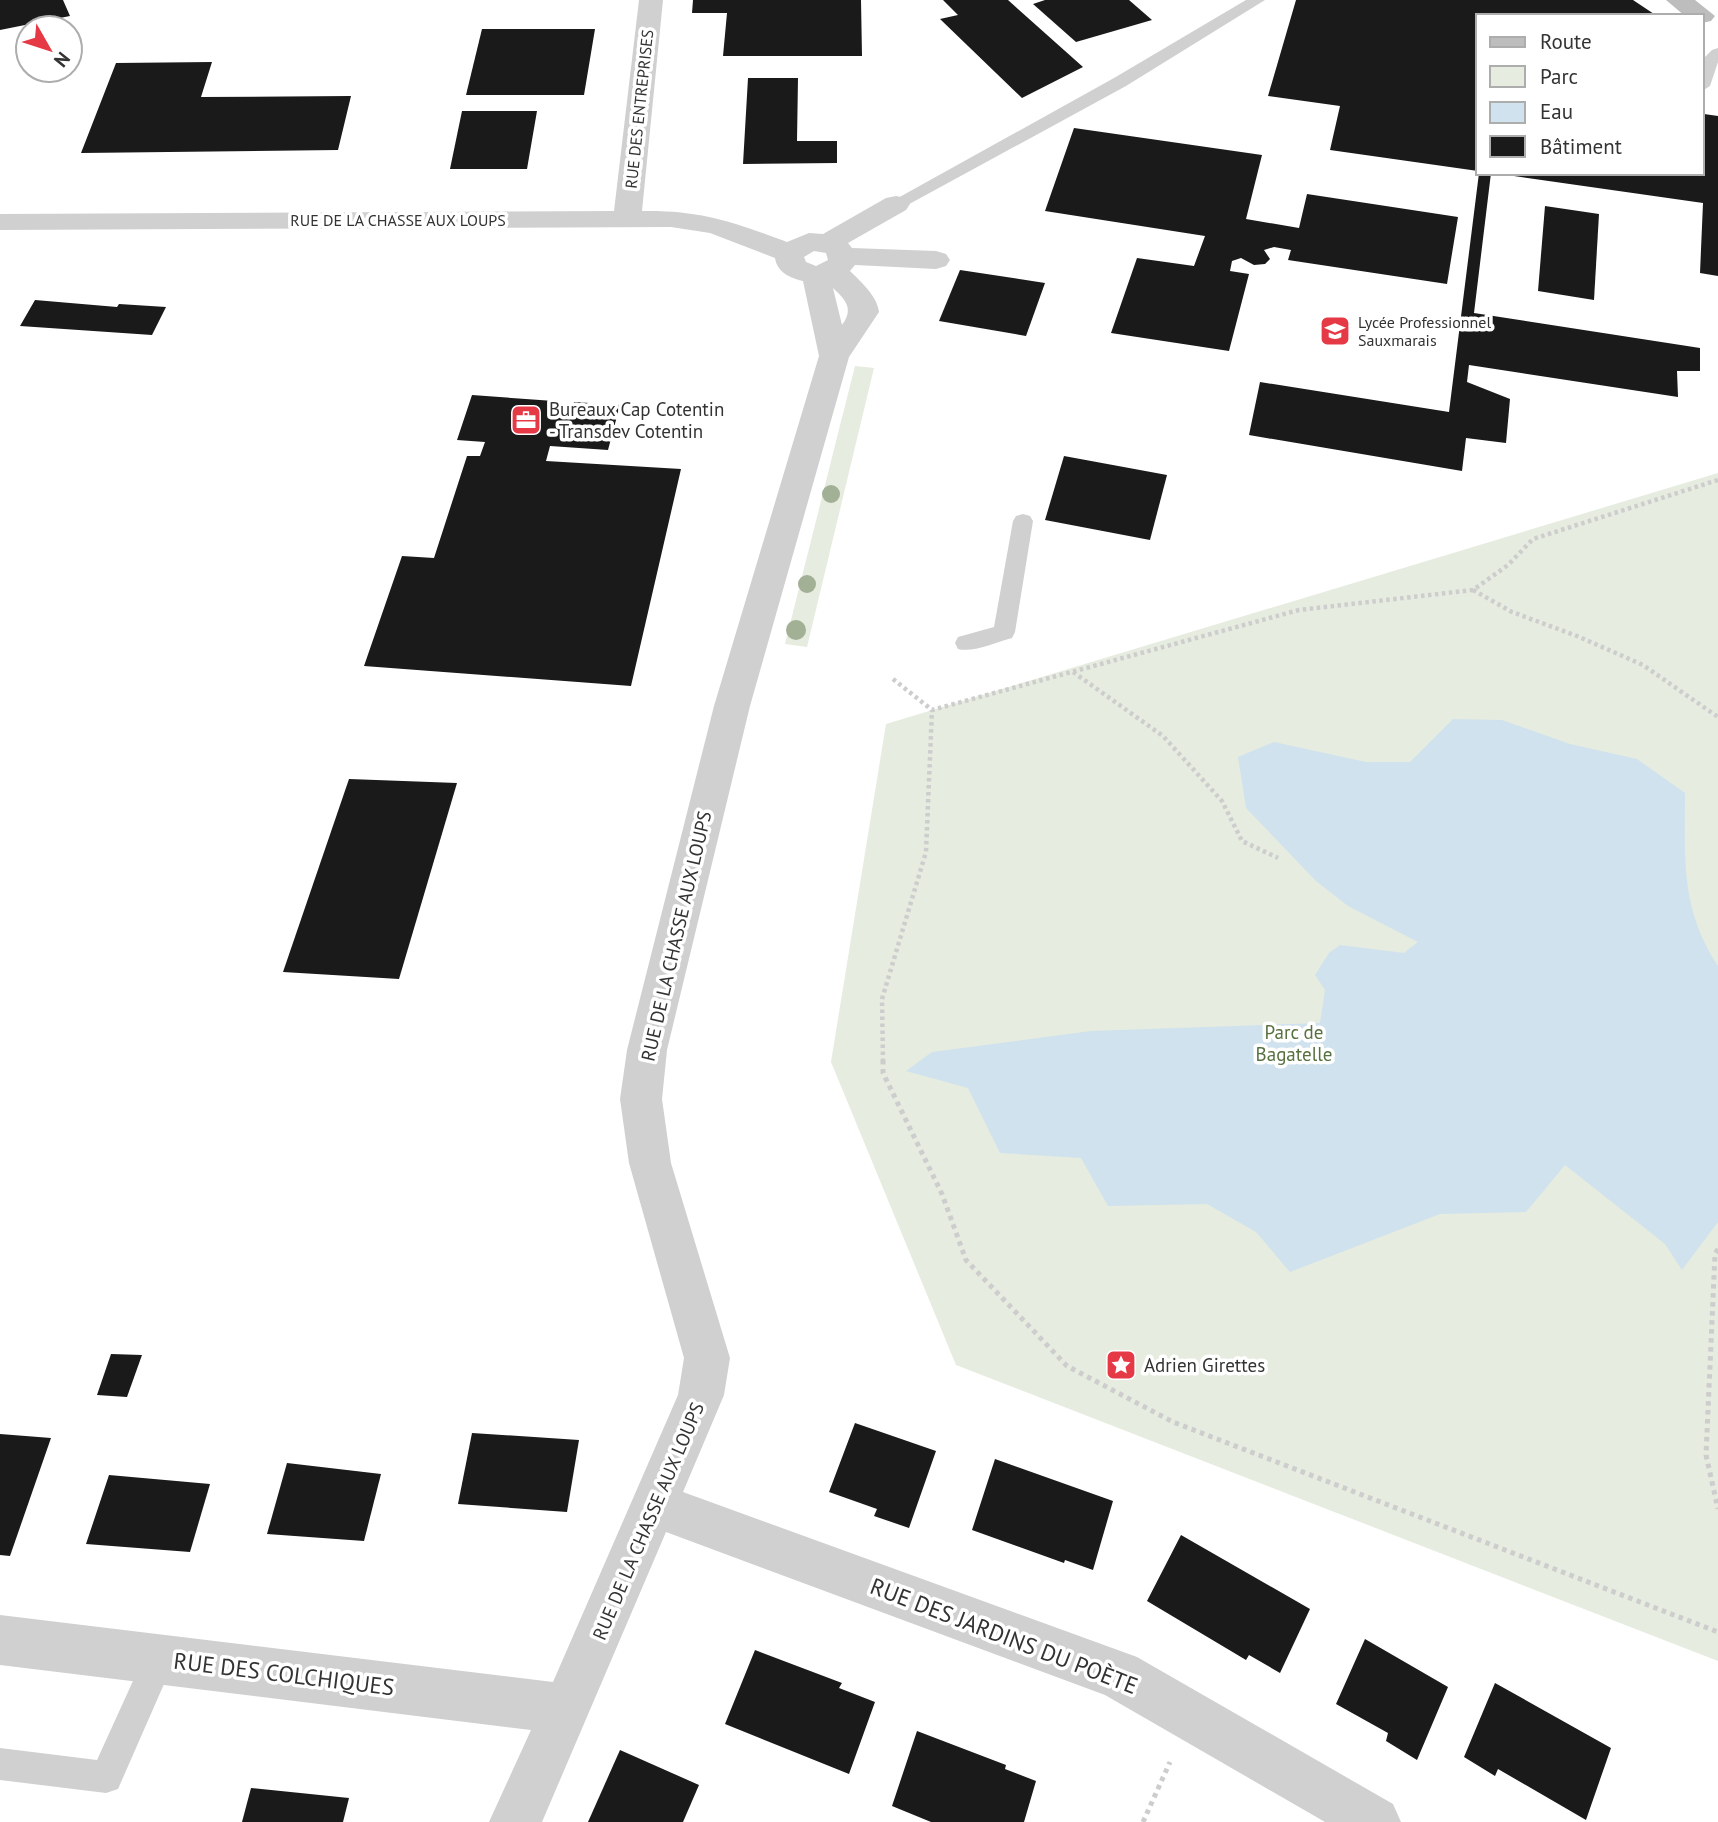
<svg xmlns="http://www.w3.org/2000/svg" width="1718" height="1822" font-family="'PT Sans',sans-serif">
<rect width="100%" height="100%" fill="#fff"/>
<g fill="#e6ecdf">
<polygon points="855,366 874,368 807,647 785,644"/>
<polygon points="1718,473 1718,1661 956,1365 831,1062 886,724"/>
</g>
<path fill="#cfe2ee" d="M1453,719L1502,720L1570,744L1637,759L1685,793C1685,859 1680,908 1718,966V1222L1682,1270L1665,1244L1565,1165L1526,1212L1440,1214L1290,1272L1256,1232L1207,1204L1108,1206L1081,1158L1000,1153L968,1088L906,1071L932,1052L1091,1031L1320,1023L1325,990L1315,975L1329,953L1340,945L1404,953L1418,942L1348,906L1316,881L1246,808L1238,757L1274,742L1366,762H1410Z"/>
<g fill="#1a1a1a">
<polygon points="0,0 63,0 70,16 0,30"/>
<polygon points="693,0 861,0 862,56 723,56 727,13 692,13"/>
<polygon points="943,0 1008,0 1083,67 1022,98 940,19 958,15"/>
<polygon points="1045,0 1129,0 1152,20 1076,42 1033,4"/>
<polygon points="1296,0 1633,0 1657,16 1478,16 1478,171 1330,150 1340,106 1268,96"/>
<polygon points="482,29 595,29 584,95 466,95"/>
<polygon points="212,62 201,97 351,96 338,150 81,153 116,63"/>
<polygon points="748,78 798,78 797,141 837,141 837,163 743,164"/>
<polygon points="462,111 537,111 527,169 450,169"/>
<polygon points="1704,114 1718,116 1718,276 1700,273 1703,203 1507,175 1702,173"/>
<polygon points="1074,128 1262,155 1246,219 1299,228 1307,194 1458,217 1447,284 1288,260 1291,250 1274,247 1264,250 1270,259 1265,264 1254,265 1241,258 1232,261 1230,271 1249,274 1229,351 1111,333 1137,258 1194,266 1205,236 1045,211"/>
<polygon points="1479,173 1491,173 1474,313 1700,348 1700,371 1677,371 1678,397 1469,365 1467,382 1510,399 1506,443 1466,438 1462,471 1249,435 1260,382 1449,412"/>
<polygon points="1545,206 1599,214 1594,300 1538,291"/>
<polygon points="960,270 1045,283 1026,336 939,321"/>
<polygon points="35,300 117,307 119,304 166,307 152,335 20,326"/>
<polygon points="472,395 554,401 551,411 571,413 574,402 620,405 608,450 550,446 546,461 681,469 631,686 364,666 402,556 434,558 467,456 480,456 485,442 457,440"/>
<polygon points="1064,456 1167,475 1150,540 1045,520"/>
<polygon points="349,779 457,783 399,979 283,972"/>
<polygon points="111,1354 142,1355 127,1397 97,1395"/>
<polygon points="855,1423 936,1451 909,1528 874,1516 877,1509 829,1492"/>
<polygon points="472,1433 579,1440 567,1512 458,1504"/>
<polygon points="0,1434 51,1438 10,1556 0,1555"/>
<polygon points="995,1459 1113,1501 1093,1570 1065,1560 1064,1563 972,1530"/>
<polygon points="287,1463 381,1474 364,1541 267,1534"/>
<polygon points="109,1475 210,1484 190,1552 86,1544"/>
<polygon points="1181,1535 1310,1609 1280,1673 1249,1655 1246,1660 1147,1601"/>
<polygon points="1365,1639 1448,1687 1417,1760 1386,1741 1388,1733 1336,1704"/>
<polygon points="755,1650 842,1683 839,1688 875,1702 849,1774 725,1724"/>
<polygon points="1495,1683 1611,1748 1586,1820 1498,1769 1495,1776 1464,1757"/>
<polygon points="917,1731 1006,1765 1005,1769 1036,1781 1024,1822 931,1822 892,1806"/>
<polygon points="620,1750 699,1785 683,1822 588,1822"/>
<polygon points="251,1788 349,1798 343,1822 242,1822"/>
</g>
<g fill="none" stroke-linecap="round" stroke-linejoin="round">
<g stroke="#cdcdcd" stroke-width="4.5" stroke-dasharray="3.5 3.5" stroke-linecap="butt">
<polyline points="1473,590 1512,612 1577,636 1643,665 1718,717"/>
<polyline points="1073,672 1163,736 1222,801 1242,841 1278,858"/>
<polyline points="893,679 932,710 1299,610 1473,590 1508,565 1533,539 1718,480"/>
<polyline points="883,1062 882,999 926,852 932,710"/>
</g>
<g stroke="#cdcdcd" stroke-width="5" stroke-dasharray="4.5 4.5" stroke-linecap="butt">
<polyline points="883,1060 883,1073 942,1194 966,1260 1067,1366 1173,1422 1718,1632"/>
<polyline points="1718,1249 1715,1254 1706,1455 1718,1509"/>
<polyline points="1143,1822 1170,1762"/>
</g>
<g fill="#d0d0d0" fill-rule="evenodd">
<polygon points="1246,0 1265,0 1126,86 902,208 896,209 887,204 1114,78"/>
<polygon points="1718,48 1718,62 1710,86 1702,91 1702,60 1712,50"/>
<path d="M1023,514L1030,516L1033,521L1015,632L1012,638C996,642 974,653 958,649L955,643L958,637L994,627L1013,521L1016,516Z"/>
<polygon points="159,1643 170,1648 175,1659 118,1789 106,1793 0,1780 0,1748 97,1760 148,1648"/>
</g>
<path fill="#d0d0d0" fill-rule="evenodd" d="M639,0H663L642,211C701,210 733,222 787,242L809,233L823,234L886,198L896,196L906,198L910,204L906,210L848,243L852,248L936,251L946,254L950,260L946,266L936,269L855,265L850,271C862,283 877,296 879,312L849,357L750,706L667,1050L662,1099L671,1163L730,1358L724,1395L683,1492L1137,1657L1393,1804L1401,1822H1325L1105,1695L666,1532L542,1822H489L531,1730L0,1665V1615L553,1682L678,1395L684,1358L629,1163L620,1099L627,1050L714,706L819,356L803,281C790,278 777,272 775,258L710,233L671,227L0,230V214L614,211ZM814,251L826,253L828,260L816,266L806,262L804,257ZM833,288C846,300 854,309 842,325Z"/>
<polygon fill="#bdbdbd" fill-rule="evenodd" points="1666,0 1695,0 1715,16 1711,21 1702,23 1702,16 1685,16"/>
</g>
<g fill="#a2b095">
<circle cx="831" cy="494" r="9"/>
<circle cx="807" cy="584" r="9"/>
<circle cx="796" cy="630" r="10"/>
</g>
<defs>
<g id="school-square" transform="scale(1.575)"><rect x="-9" y="-9" width="18" height="18" rx="4" fill="#e63946" stroke="#fff"/><path d="M0-5L7-2L0 1L-7-2ZM-4 1L0 2.5L4 1V4Q0 6-4 4Z" fill="#fff"/></g>
<g id="office-square" transform="scale(1.575)"><rect x="-9" y="-9" width="18" height="18" rx="4" fill="#e63946" stroke="#fff"/><path d="M-6-3h4V-5.5h4V-3h4V5H-6ZM-1-4.5V-3h2v-1.5ZM-6 0V1H6V0Z" fill="#fff"/></g>
<g id="sight-square" transform="scale(1.575)"><rect x="-9" y="-9" width="18" height="18" rx="4" fill="#e63946" stroke="#fff"/><path d="M0-6L1.8-2.2L6-1.7L2.9 1.2L3.7 5.4L0 3.3L-3.7 5.4L-2.9 1.2L-6-1.7L-1.8-2.2Z" fill="#fff"/></g>
</defs>
<g fill-rule="evenodd">
<use href="#school-square" x="1335" y="331"/>
<use href="#office-square" x="526" y="420"/>
<use href="#sight-square" x="1121" y="1365"/>
</g>
<g text-anchor="middle" stroke-width="7" stroke-linejoin="round" paint-order="stroke">
<g font-size="16" fill="#333" stroke="#fff">
<text transform="translate(639 109) rotate(-84)" y="6">RUE DES ENTREPRISES</text>
<text x="398" y="226">RUE DE LA CHASSE AUX LOUPS</text>
</g>
<g font-size="16" fill="#333" stroke="#fff" text-anchor="start">
<text x="1358" y="328">Lycée Professionnel<tspan x="1358" dy="18">Sauxmarais</tspan></text>
</g>
<g font-size="19" fill="#333" stroke="#fff" text-anchor="start">
<text x="549" y="416">Bureaux Cap Cotentin<tspan x="549" dy="22">- Transdev Cotentin</tspan></text>
<text x="1144" y="1372">Adrien Girettes</text>
</g>
<g font-size="19" fill="#333" stroke="#fff">
<text transform="translate(676 936) rotate(-77)" y="7">RUE DE LA CHASSE AUX LOUPS</text>
<text transform="translate(648 1521) rotate(-67)" y="7">RUE DE LA CHASSE AUX LOUPS</text>
</g>
<g font-size="19" fill="#56703f" stroke="#fff">
<text x="1294" y="1039">Parc de<tspan x="1294" dy="22">Bagatelle</tspan></text>
</g>
<g font-size="23" fill="#333" stroke="#fff">
<text transform="translate(1004 1636) rotate(21)" y="8">RUE DES JARDINS DU POÈTE</text>
<text transform="translate(284 1674) rotate(7)" y="8">RUE DES COLCHIQUES</text>
</g>
</g>
<rect x="1476" y="14" width="228" height="161" fill="#ffffff" stroke="#adadad" stroke-width="2"/>
<rect x="1490" y="37" width="35" height="10" fill="#bdbdbd" stroke="#adadad" stroke-width="2"/>
<text x="1540" y="49" font-size="21" fill="#333333">Route</text>
<rect x="1490" y="66" width="35" height="21" fill="#e6ecdf" stroke="#adadad" stroke-width="2"/>
<text x="1540" y="84" font-size="21" fill="#333333">Parc</text>
<rect x="1490" y="102" width="35" height="21" fill="#cfe2ee" stroke="#adadad" stroke-width="2"/>
<text x="1540" y="119" font-size="21" fill="#333333">Eau</text>
<rect x="1490" y="136" width="35" height="21" fill="#1a1a1a" stroke="#adadad" stroke-width="2"/>
<text x="1540" y="154" font-size="21" fill="#333333">Bâtiment</text>
<g transform="translate(49 49) rotate(129)"><circle r="33" fill="#ffffff" stroke="#adadad" stroke-width="2"/>
<path d="M0-5L12 26L0 18L-12 26Z" fill="#e63946"/>
<text y="-10" font-size="19" font-weight="bold" text-anchor="middle" fill="#333333">N</text>
</g>
</svg>
